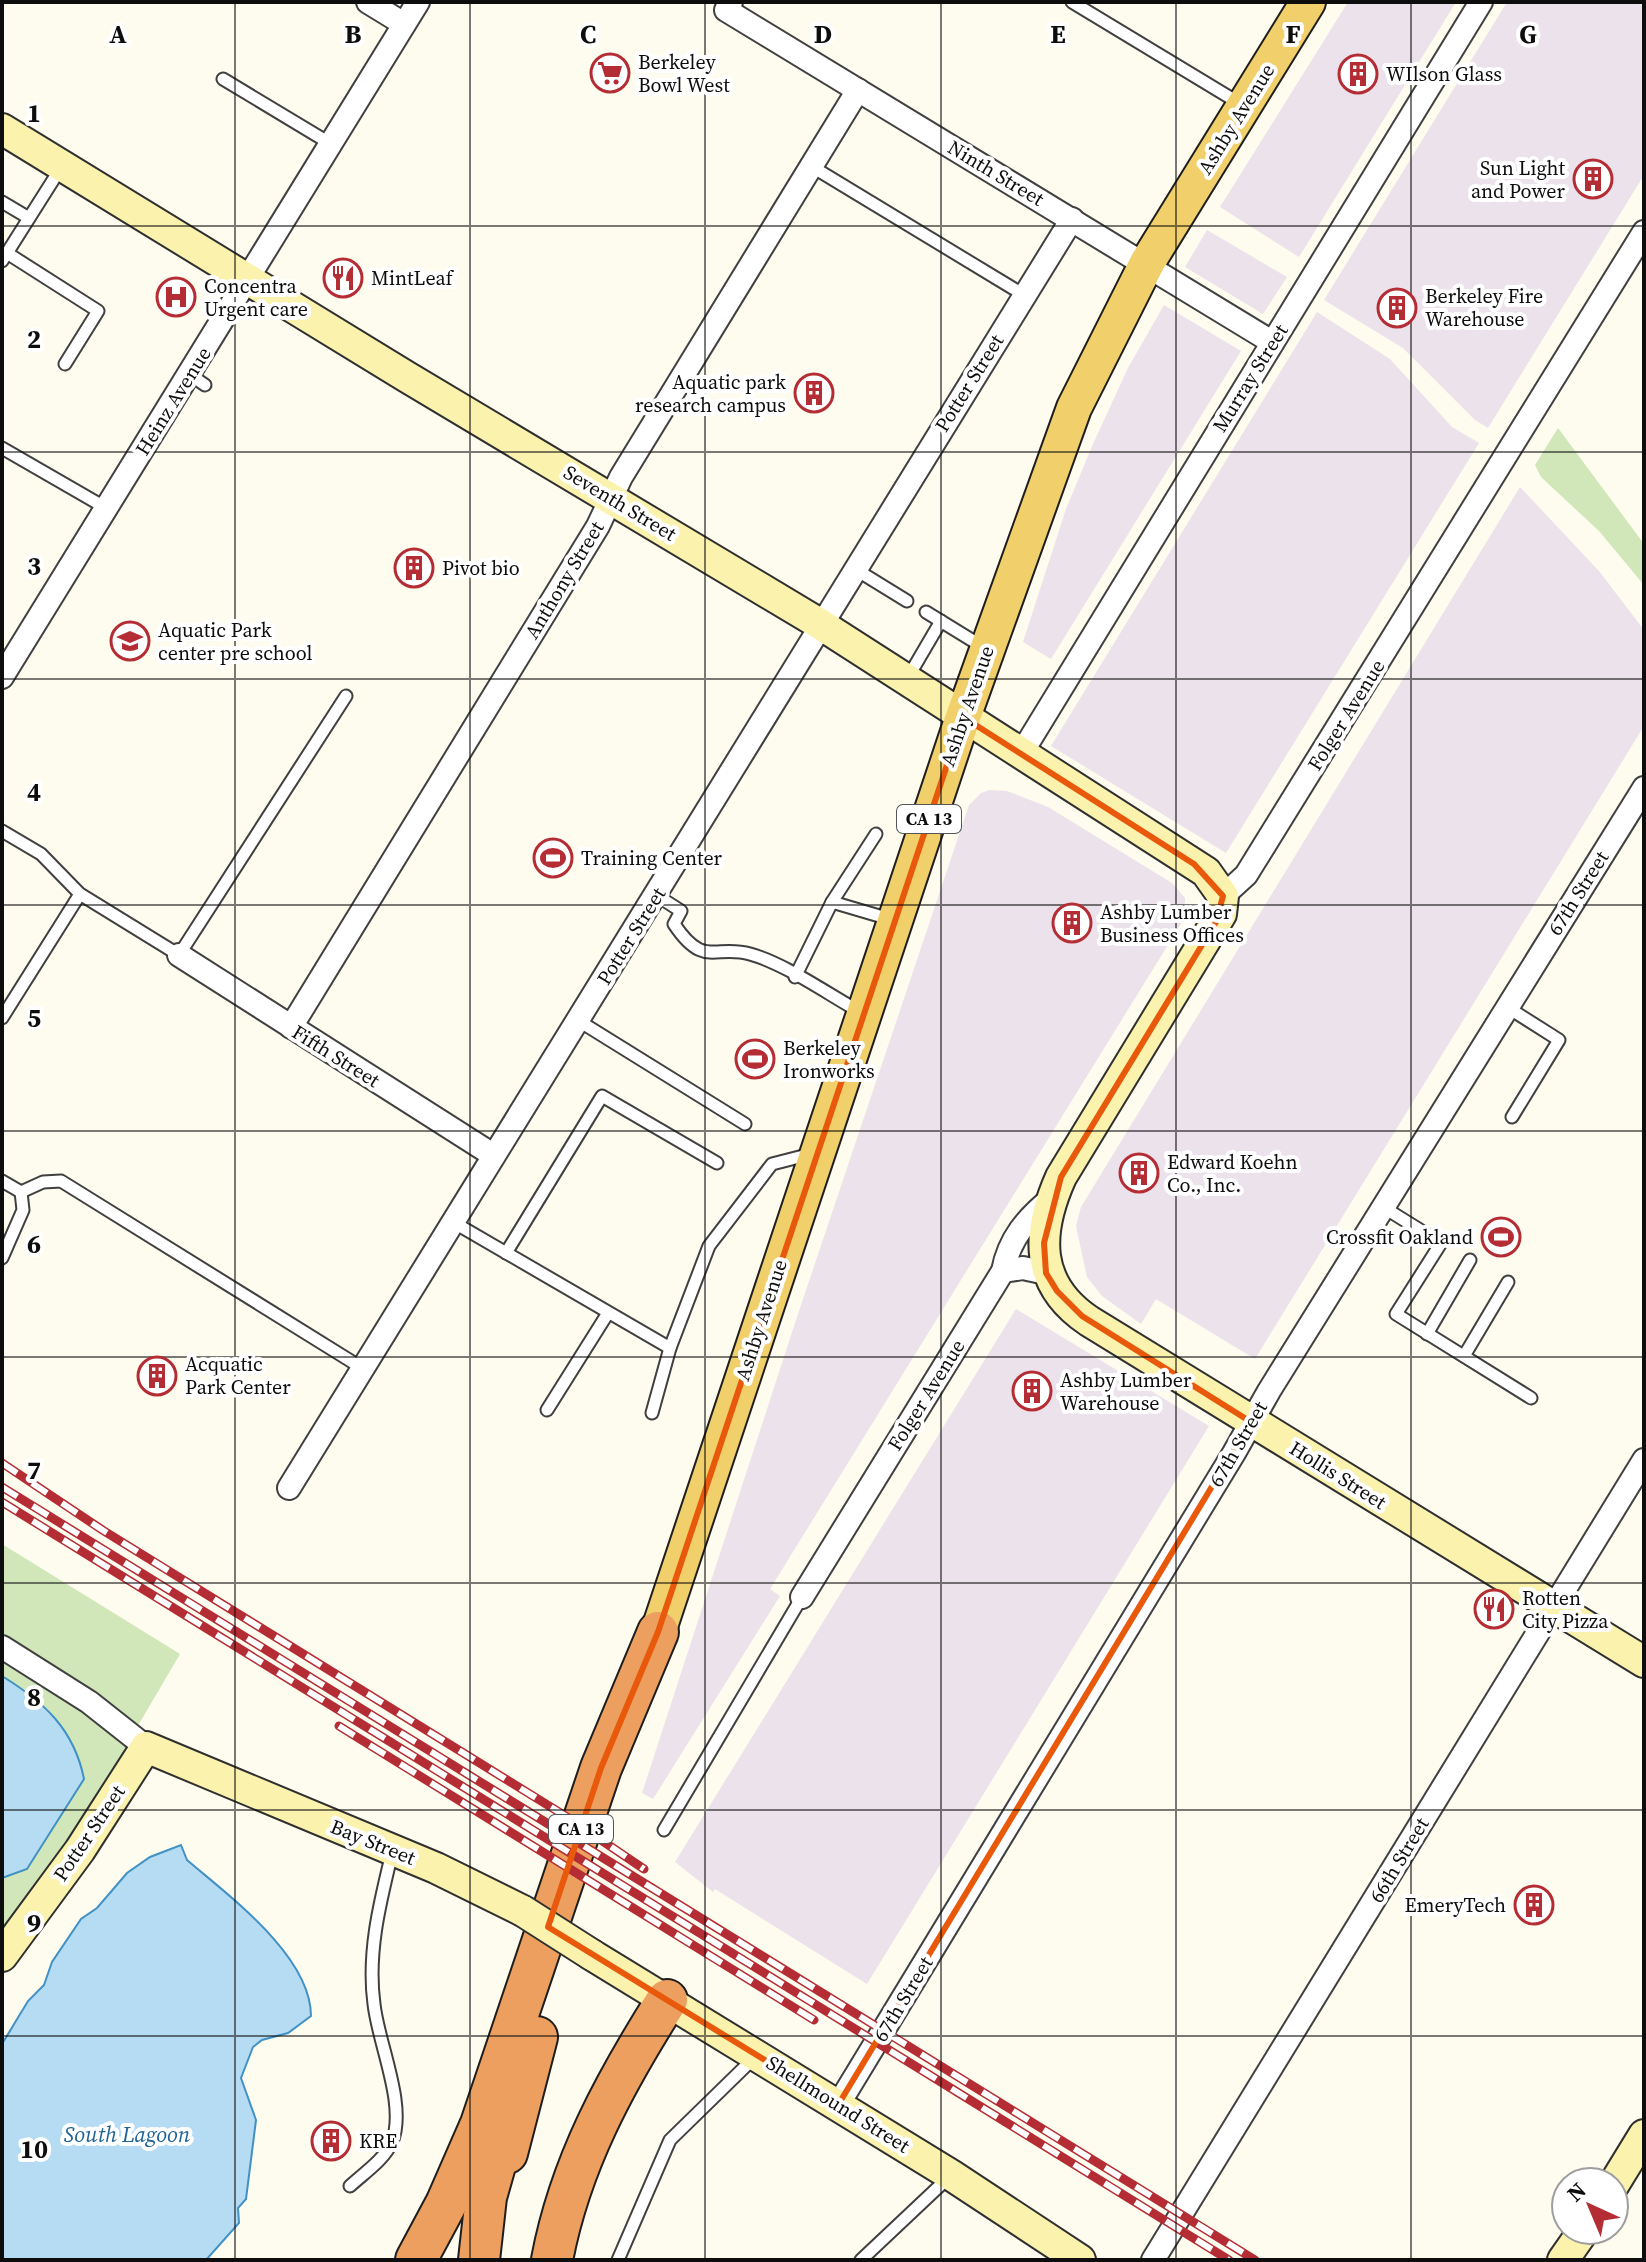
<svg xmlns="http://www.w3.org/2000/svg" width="1646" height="2262" font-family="'Source Serif 4',serif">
<rect width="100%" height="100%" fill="#fefbef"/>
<g fill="#ebe2ec">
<polygon points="1348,2 1456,2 1299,257 1220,207"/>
<polygon points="1507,2 1644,2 1644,175 1488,428 1475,420 1403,348 1324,300"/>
<polygon points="1207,230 1287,277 1263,314 1185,267"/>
<polygon points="1164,305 1241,351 1051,659 1023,642 1066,509 1093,444 1128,368"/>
<polygon points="1317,312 1390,359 1452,427 1479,443 1226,853 1051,746"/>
<polygon points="1520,487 1599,571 1644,630 1644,726 1255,1359 1156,1299 1141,1324 1102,1296 1087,1277 1076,1226 1081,1207"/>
<polygon points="990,790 1007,791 1048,807 1172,883 1185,898 1184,919 770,1589 780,1596 653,1799 642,1793 797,1317 969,805 981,793"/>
<polygon points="1016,1309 1209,1426 867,1984 715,1889 713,1892 675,1862"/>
</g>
<g fill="#d1e7ba">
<polygon points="1558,428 1644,544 1644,585 1599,531 1541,477 1535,465"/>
<polygon points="2,1544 180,1654 61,1857 2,1936"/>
</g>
<g fill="#b6dcf3" stroke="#4191c5" stroke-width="2">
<path d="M2,1676C44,1702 74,1729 84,1779L27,1869L2,1878Z"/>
<path d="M181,1845L187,1860C229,1896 311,1956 311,2016L288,2033L262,2040L253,2047L241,2078L256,2120L246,2199L238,2208L239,2223L206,2260H2V2044L28,2001L44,1985L52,1962L81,1919L97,1908L127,1873L150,1857Z"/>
</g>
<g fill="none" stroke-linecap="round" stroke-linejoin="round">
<g stroke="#404040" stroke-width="15">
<g id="lane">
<polyline points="1072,2 1239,103"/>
<polyline points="223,79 331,144"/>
<polyline points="811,166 1024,295"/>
<polyline points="2,202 29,218"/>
<polyline points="7,253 98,311 65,364"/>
<polyline points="2,261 62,166"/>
<polyline points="189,374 205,385"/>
<polyline points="2,448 106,508"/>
<polyline points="855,569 907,601"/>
<polyline points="926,612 983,647"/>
<polyline points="907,679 941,621"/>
<polyline points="2,831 41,854 80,894 179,955 346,696"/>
<path d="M656,895L681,911L674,924C704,969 715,944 750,954C786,964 829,995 862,1013"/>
<polyline points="832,902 893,920"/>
<polyline points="795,977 832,902 876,834"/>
<polyline points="1507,1007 1559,1040 1512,1117"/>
<polyline points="2,1018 80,894"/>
<polyline points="579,1021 745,1124"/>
<polyline points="2,1181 21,1192"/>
<polyline points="21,1192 43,1182 61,1181 362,1368"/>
<polyline points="1383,1207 1441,1243 1396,1314 1531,1398"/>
<polyline points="453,1222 670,1348"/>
<polyline points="506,1253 602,1096 717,1163"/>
<polyline points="2,1258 23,1210 21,1192"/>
<polyline points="1427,1334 1470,1260"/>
<polyline points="1464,1356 1508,1282"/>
<polyline points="547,1410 608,1313"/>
<polyline points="652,1413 670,1348 709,1246 772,1164 811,1154"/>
<polyline points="664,1830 802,1597"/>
<path d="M350,2186C364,2173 384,2160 392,2142C407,2105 378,2043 374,2004C367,1953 380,1902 392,1853"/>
<polyline points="618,2260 670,2140 754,2058"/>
<polyline points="861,2260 948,2178"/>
</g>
</g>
<g stroke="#404040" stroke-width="26">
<g id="street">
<polyline points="368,2 404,24"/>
<polyline points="731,2 726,10 1272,342"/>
<polyline points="2,677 418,2"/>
<polyline points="1021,754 1481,2"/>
<polyline points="1223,896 1246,875 1644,232"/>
<polyline points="179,955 493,1155"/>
<polyline points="291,1027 598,526 621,477 858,90"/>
<polyline points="1003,1271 1023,1268 1046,1273"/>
<polyline points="289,1488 1072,219"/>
<path d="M802,1597L1003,1271C1009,1239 1027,1218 1052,1198"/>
<polyline points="2,1647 89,1702 146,1747"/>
<polyline points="838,2105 1234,1453 1269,1391 1644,788"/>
<polyline points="1153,2260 1644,1460"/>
</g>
</g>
<g stroke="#2f2f2f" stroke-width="34">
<g id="secondary">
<path d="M2,129L407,377L820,624L1206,872L1223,896L1221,914L1061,1177C1036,1233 1034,1284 1089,1321L1644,1662"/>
<polyline points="592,1955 951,2175 1080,2260"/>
<polyline points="2,1956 80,1850 146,1747 436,1868 523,1911"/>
<polyline points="1614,2184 1644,2135"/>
<polyline points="1563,2260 1584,2230"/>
</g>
</g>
<g stroke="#1e1e1e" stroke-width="38">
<polyline id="primary" points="658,1632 963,717 1074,408 1147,263 1308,2"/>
</g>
<g stroke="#1e1e1e" stroke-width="44">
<g id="highway">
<polyline points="507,2153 537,2037"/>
<polyline points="416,2260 446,2204 481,2124 601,1768 658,1632"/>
<polyline points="479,2260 486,2197 507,2123"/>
<path d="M552,2260C570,2164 615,2082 667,2000"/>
</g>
</g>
<use href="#lane" stroke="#fff" stroke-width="11"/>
<use href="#street" stroke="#fff" stroke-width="22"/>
<use href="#secondary" stroke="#faf2ad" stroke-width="30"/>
<use href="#primary" stroke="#f1d06c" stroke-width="34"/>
<use href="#highway" stroke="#ec9f5f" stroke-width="40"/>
<g stroke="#b52d34" stroke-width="9">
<g id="rail">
<polyline points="2,1463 104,1531 567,1817 644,1869"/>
<polyline points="2,1487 1255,2260"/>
<polyline points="2,1502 1229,2260"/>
<polyline points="339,1726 814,2020"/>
</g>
</g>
<use href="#rail" stroke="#fff" stroke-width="6" stroke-dasharray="18" stroke-linecap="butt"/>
<g stroke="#2f2f2f" stroke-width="34" stroke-linecap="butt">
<polyline id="secondary-bridge" points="523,1911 592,1955"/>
</g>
<use href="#secondary-bridge" stroke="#faf2ad" stroke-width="30"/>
</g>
<path fill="none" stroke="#e8590c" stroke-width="6" stroke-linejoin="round" d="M963,717L1194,864L1223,896L1216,922L1061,1177L1044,1243L1046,1273L1057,1291L1082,1316L1251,1422L838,2105L548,1927L601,1768L658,1632Z"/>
<path fill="none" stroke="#0d0d0d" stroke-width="2" stroke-opacity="0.55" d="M235,2V2260M470,2V2260M705,2V2260M941,2V2260M1176,2V2260M1411,2V2260M2,226H1644M2,452H1644M2,679H1644M2,905H1644M2,1131H1644M2,1357H1644M2,1583H1644M2,1810H1644M2,2036H1644"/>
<defs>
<g id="supermarket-ring" transform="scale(2)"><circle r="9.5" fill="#fff" stroke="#b52d34" stroke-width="1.5"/><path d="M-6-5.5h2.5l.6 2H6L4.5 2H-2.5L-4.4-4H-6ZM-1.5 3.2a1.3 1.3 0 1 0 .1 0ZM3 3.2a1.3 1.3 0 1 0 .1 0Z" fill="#b52d34"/></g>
<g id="building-ring" transform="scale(2)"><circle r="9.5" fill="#fff" stroke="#b52d34" stroke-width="1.5"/><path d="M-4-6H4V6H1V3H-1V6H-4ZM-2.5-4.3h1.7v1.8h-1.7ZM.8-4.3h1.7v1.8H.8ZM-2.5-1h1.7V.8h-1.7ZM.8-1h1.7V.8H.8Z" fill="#b52d34"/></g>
<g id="restaurant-ring" transform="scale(2)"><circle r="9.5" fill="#fff" stroke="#b52d34" stroke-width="1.5"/><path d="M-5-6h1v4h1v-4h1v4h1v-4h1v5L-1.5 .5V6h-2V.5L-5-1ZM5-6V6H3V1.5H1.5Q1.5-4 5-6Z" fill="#b52d34"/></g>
<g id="hospital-ring" transform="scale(2)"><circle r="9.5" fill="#fff" stroke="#b52d34" stroke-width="1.5"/><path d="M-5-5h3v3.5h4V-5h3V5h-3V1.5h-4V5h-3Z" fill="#b52d34"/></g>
<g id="school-ring" transform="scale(2)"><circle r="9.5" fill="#fff" stroke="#b52d34" stroke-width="1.5"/><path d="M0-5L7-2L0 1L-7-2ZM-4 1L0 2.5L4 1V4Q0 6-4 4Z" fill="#b52d34"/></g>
<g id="stadium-ring" transform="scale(2)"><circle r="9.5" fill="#fff" stroke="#b52d34" stroke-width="1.5"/><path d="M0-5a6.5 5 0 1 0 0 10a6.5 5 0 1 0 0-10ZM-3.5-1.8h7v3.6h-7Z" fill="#b52d34"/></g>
</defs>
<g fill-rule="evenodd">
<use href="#supermarket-ring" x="610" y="73"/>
<use href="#building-ring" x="1358" y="74"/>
<use href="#building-ring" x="1593" y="179"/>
<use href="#restaurant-ring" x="343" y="278"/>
<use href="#hospital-ring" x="176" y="297"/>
<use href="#building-ring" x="1397" y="308"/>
<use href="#building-ring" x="814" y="393"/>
<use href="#building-ring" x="414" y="568"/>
<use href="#school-ring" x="130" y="641"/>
<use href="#stadium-ring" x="553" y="858"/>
<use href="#building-ring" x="1072" y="923"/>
<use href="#stadium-ring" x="755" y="1059"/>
<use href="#building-ring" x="1139" y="1173"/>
<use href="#stadium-ring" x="1501" y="1237"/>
<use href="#building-ring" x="157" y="1376"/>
<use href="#building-ring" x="1032" y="1391"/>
<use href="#restaurant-ring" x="1494" y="1609"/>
<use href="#building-ring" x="1534" y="1905"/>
<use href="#building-ring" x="331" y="2141"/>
</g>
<g text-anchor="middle" stroke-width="8" stroke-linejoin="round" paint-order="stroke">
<g fill="#fff" stroke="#565656" stroke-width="2">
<rect x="897" y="805" width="64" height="28" rx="6"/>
<rect x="549" y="1815" width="64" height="28" rx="6"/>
</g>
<g font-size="18" font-weight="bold" fill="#0d0d0d">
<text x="929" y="825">CA 13</text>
<text x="581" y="1835">CA 13</text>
</g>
<g font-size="20" fill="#0d0d0d" stroke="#fff" text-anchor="start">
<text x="638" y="69">Berkeley<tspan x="638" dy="23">Bowl West</tspan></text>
<text x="1386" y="81">WIlson Glass</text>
<text x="1565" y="175" text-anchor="end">Sun Light<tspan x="1565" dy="23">and Power</tspan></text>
<text x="371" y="285">MintLeaf</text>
<text x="204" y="293">Concentra<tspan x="204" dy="23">Urgent care</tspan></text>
<text x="1425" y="303">Berkeley Fire<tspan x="1425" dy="23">Warehouse</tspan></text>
<text x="786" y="389" text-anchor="end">Aquatic park<tspan x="786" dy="23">research campus</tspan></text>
<text x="442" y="575">Pivot bio</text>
<text x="158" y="637">Aquatic Park<tspan x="158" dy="23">center pre school</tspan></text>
<text x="581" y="865">Training Center</text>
<text x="1100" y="919">Ashby Lumber<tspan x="1100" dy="23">Business Offices</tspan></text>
<text x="783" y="1055">Berkeley<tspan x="783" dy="23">Ironworks</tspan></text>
<text x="1167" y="1169">Edward Koehn<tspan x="1167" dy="23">Co., Inc.</tspan></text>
<text x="1473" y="1244" text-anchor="end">Crossfit Oakland</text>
<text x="185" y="1371">Acquatic<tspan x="185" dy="23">Park Center</tspan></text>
<text x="1060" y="1387">Ashby Lumber<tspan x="1060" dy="23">Warehouse</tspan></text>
<text x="1522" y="1605">Rotten<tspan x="1522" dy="23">City Pizza</tspan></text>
<text x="1506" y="1912" text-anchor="end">EmeryTech</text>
<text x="359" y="2148">KRE</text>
</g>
<g font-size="20" fill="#0d0d0d" stroke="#fff">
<text transform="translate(1236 119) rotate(-58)" y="7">Ashby Avenue</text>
<text transform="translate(996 173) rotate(31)" y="7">Ninth Street</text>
<text transform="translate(1250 378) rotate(-58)" y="7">Murray Street</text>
<text transform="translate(969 383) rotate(-58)" y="7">Potter Street</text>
<text transform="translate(173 401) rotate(-58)" y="7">Heinz Avenue</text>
<text transform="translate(620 503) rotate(31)" y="7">Seventh Street</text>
<text transform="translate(564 580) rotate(-59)" y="7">Anthony Street</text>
<text transform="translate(967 706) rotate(-71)" y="7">Ashby Avenue</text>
<text transform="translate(1346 715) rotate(-58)" y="7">Folger Avenue</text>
<text transform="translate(1578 893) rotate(-58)" y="7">67th Street</text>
<text transform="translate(631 936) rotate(-58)" y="7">Potter Street</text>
<text transform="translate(336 1056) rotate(32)" y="7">Fifth Street</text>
<text transform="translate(761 1320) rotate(-72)" y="7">Ashby Avenue</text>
<text transform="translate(926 1395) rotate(-58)" y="7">Folger Avenue</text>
<text transform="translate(1238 1444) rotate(-60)" y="7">67th Street</text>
<text transform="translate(1338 1475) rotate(32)" y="7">Hollis Street</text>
<text transform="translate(89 1833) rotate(-56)" y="7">Potter Street</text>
<text transform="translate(373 1842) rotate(22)" y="7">Bay Street</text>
<text transform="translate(1399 1860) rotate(-59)" y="7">66th Street</text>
<text transform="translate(903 1999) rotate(-59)" y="7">67th Street</text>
<text transform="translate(838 2104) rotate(32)" y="7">Shellmound Street</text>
</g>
<g font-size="22" font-style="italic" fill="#1e6398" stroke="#fff">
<text x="127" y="2142">South Lagoon</text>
</g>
</g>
<g font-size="26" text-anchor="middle" font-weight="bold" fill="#0d0d0d" stroke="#fff" stroke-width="8" stroke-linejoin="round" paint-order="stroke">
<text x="118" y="43">A</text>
<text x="353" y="43">B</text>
<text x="588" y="43">C</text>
<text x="823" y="43">D</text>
<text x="1058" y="43">E</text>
<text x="1293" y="43">F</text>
<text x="1528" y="43">G</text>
<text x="34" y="122">1</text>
<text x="34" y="348">2</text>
<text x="34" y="575">3</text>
<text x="34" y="801">4</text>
<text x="34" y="1027">5</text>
<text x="34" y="1253">6</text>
<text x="34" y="1479">7</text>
<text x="34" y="1706">8</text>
<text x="34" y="1932">9</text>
<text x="34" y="2158">10</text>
</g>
<rect width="1646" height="2262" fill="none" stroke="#0d0d0d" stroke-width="8"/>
<g transform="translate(1590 2206) rotate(316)"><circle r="38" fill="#ffffff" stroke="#9e9e9e" stroke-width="2"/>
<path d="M0-6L14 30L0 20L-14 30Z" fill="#b52d34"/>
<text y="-12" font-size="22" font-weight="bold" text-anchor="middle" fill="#0d0d0d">N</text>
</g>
</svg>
